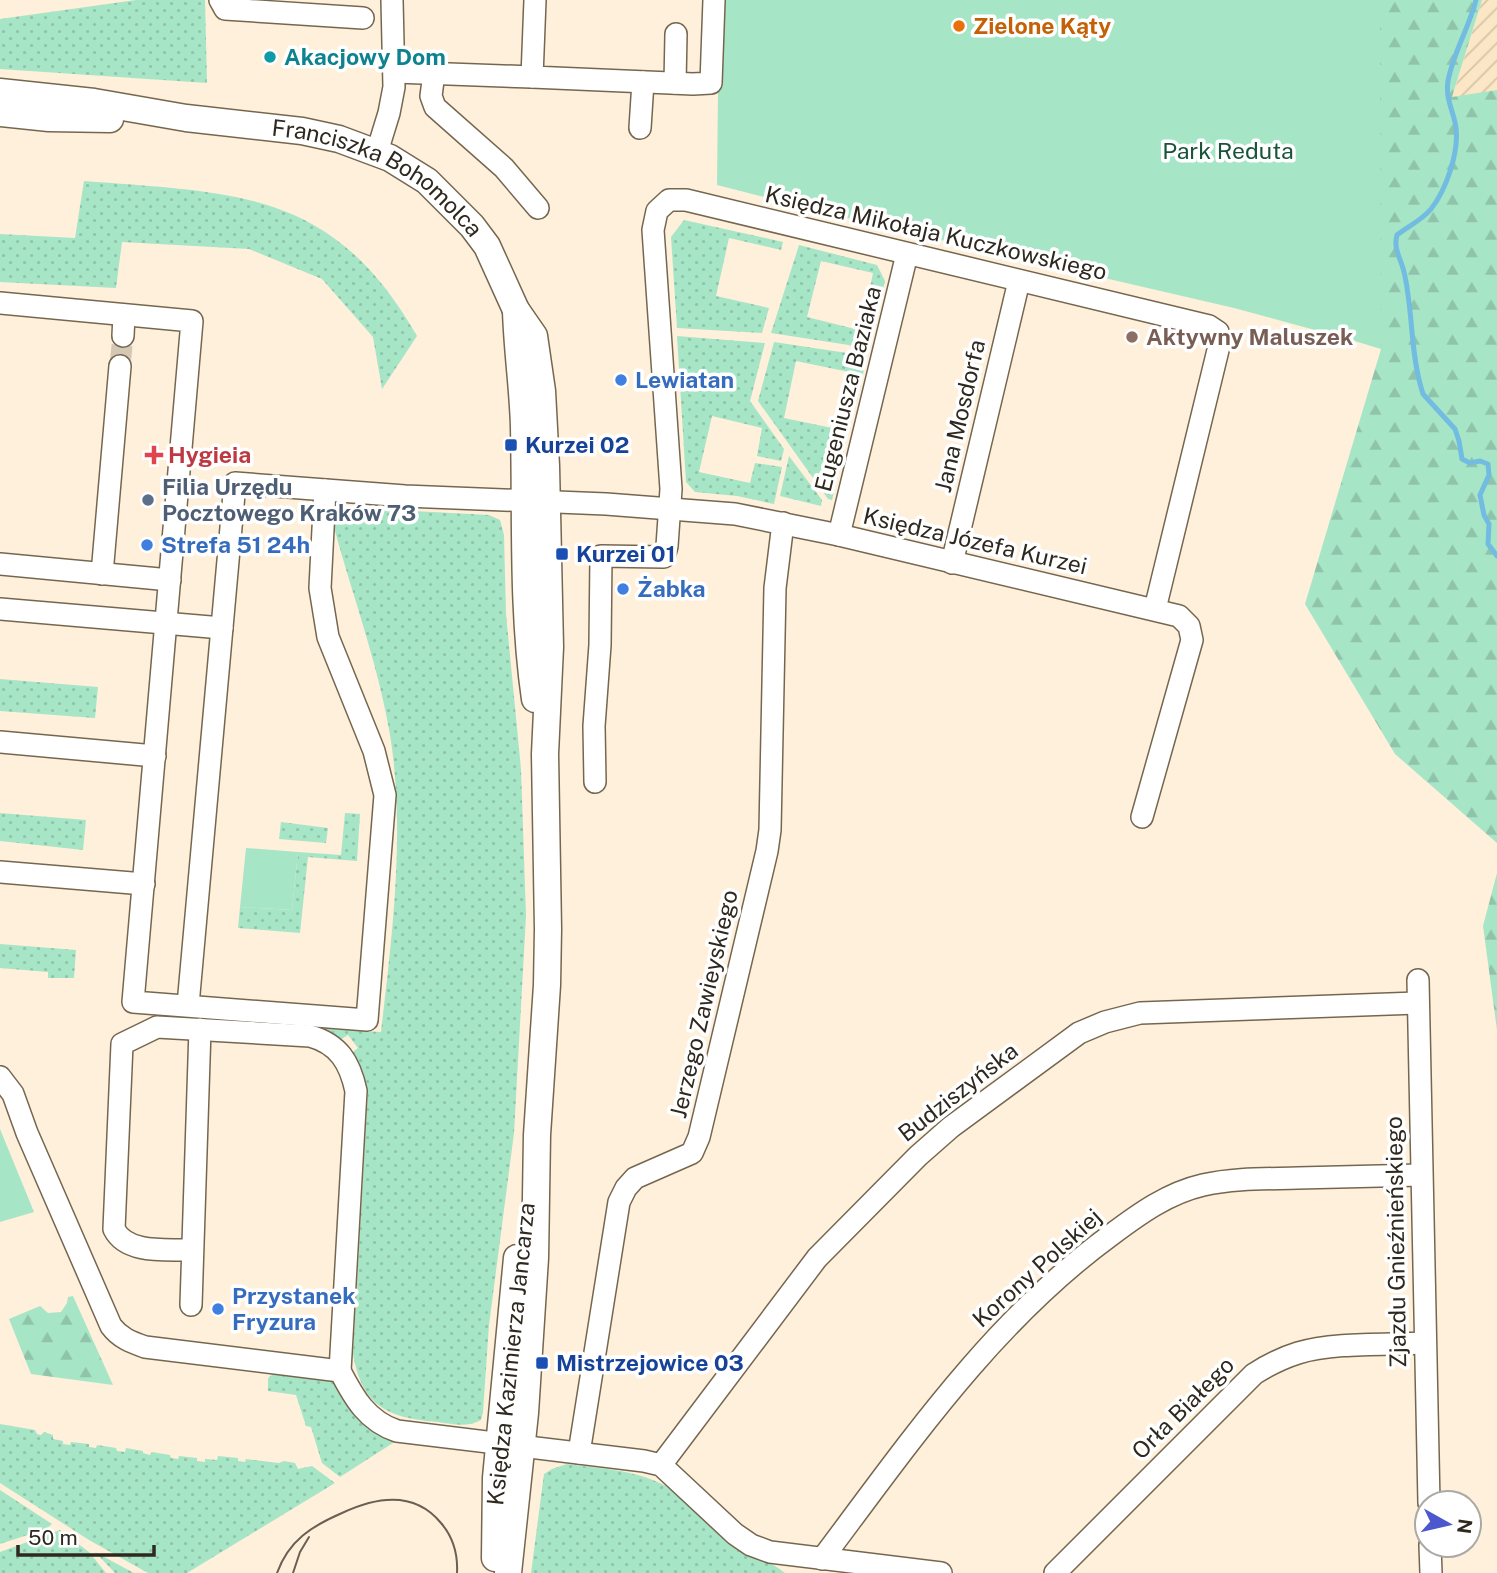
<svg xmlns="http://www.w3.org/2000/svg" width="1497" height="1573" font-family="'Public Sans',sans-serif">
<defs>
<pattern id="industrial-furrows" width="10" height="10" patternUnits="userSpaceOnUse" patternTransform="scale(1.75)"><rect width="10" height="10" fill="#fbe6c5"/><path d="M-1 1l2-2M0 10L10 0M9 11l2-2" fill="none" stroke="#d7c5a9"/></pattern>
<pattern id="grass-dots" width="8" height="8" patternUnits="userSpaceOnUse" patternTransform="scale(1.75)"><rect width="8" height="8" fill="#a7e5c7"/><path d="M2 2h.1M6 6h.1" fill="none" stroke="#90c4aa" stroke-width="1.8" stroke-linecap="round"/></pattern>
<pattern id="forest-firs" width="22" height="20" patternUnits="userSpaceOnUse" patternTransform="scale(1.75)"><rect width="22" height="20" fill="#a7e5c7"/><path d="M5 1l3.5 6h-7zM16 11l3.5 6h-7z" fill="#90c4aa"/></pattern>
</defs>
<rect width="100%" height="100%" fill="#fef0db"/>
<polygon fill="url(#industrial-furrows)" points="1482,0 1497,0 1497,90 1452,98"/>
<g fill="url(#grass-dots)">
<polygon points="136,0 205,0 207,83 0,69 0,19"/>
<path d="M84,181C235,193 333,189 417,336L382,389L373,337L322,279L249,249L122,242L116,288L0,282V234L75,238Z"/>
<polygon points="684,220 783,242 781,250 729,238 716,296 769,308 762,333 677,328 671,237"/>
<polygon points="799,245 877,265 885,281 879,305 867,302 873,273 821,261 807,317 859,330 866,308 877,311 868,348 771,333"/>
<polygon points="677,336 765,343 750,401 784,449 781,461 757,456 762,428 712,416 699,472 750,483 755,463 782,467 774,504 737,496 695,492 686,482"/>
<polygon points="774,342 867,356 856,405 843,402 849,372 796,361 784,418 837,429 842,408 853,412 832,500 828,499 758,401"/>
<polygon points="789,456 822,500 821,506 780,496"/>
<path d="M356,508L489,515L500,520L504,535L506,614L521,769L526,916L514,1133L489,1325L483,1412L481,1420C467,1428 453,1424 438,1422C389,1418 362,1407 353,1354L368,1090L363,1088L350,1054L358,1048L348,1035L340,1040L312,1028L381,1032C392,937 405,836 391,741C380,670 354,600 335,531V523L355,522Z"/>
<polygon points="0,679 98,687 95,718 0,711"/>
<polygon points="0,813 86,820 83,850 0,841"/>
<polygon points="345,813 360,814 357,861 308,857 300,933 238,928 240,907 292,910 298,852 341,855"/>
<polygon points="281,822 328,828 326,843 279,839"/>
<polygon points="0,944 76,950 74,978 48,978 48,972 0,968"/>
<path d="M276,1372L334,1380C352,1408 363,1430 396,1441L340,1477L322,1463L311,1427L306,1426L296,1395L268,1391V1378Z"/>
<polygon points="0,1424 35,1430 37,1434 41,1435 44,1432 53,1435 53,1439 63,1441 63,1444 70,1445 71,1442 89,1444 89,1447 96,1448 97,1445 116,1448 117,1451 125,1452 126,1448 143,1451 143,1453 150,1455 152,1452 170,1455 171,1458 178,1459 179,1456 197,1458 197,1461 205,1462 205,1459 217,1460 218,1456 238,1458 238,1461 245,1462 246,1459 279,1463 284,1461 295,1463 298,1469 312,1466 335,1483 187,1573 148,1573 89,1540 0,1483"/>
<path d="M567,1464C610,1470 653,1470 687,1501C699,1511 708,1525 720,1536C740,1552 765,1557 785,1573H531L544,1474L552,1469Z"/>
<polygon points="0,1490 52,1524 46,1529 0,1544"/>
<polygon points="60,1530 89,1552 106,1573 0,1573 0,1552"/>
<polygon points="95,1552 134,1573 115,1573"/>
</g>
<g fill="url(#forest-firs)">
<polygon points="1214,0 1482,0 1452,97 1497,90 1497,843 1395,754 1305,604 1381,349 1216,299"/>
<polygon points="1497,873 1497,1030 1483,926"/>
<polygon points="73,1296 113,1385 31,1374 9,1319 40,1306 48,1313 61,1312 67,1303 68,1297"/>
</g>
<g fill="#a7e5c7">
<polygon points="722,0 1380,0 1381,348 1234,308 863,222 717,185 718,91"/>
<polygon points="246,848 298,852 292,910 240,907"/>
<polygon points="0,1129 34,1212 0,1222"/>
</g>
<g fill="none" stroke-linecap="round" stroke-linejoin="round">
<path stroke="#72bce2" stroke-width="5" d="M1476,0C1469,28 1453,53 1448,81C1445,99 1454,112 1456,128C1459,153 1446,190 1431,209C1421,221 1408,226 1397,235C1393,249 1401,259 1404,272C1413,309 1410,350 1421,387L1423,394L1455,429L1459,441L1462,459L1470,463L1480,461L1488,464L1489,475L1480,495L1484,515L1489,524L1488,544L1497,556"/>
<polyline stroke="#d4c8b5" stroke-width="21" stroke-dasharray="21 10" stroke-linecap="butt" points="120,366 123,336"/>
<g stroke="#75674f" stroke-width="24">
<g id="minor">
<polyline points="220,0 225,9 363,18"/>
<polyline points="535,0 532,77 693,84 711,83 714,0"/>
<polyline points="395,72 532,77"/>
<polyline points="434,73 431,96 435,107 504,168 538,208"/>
<polyline points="675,83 676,34"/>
<polyline points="640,128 643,82"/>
<polyline points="377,152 389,113 394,87 392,0"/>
<polyline points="0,303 192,321 133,1002 367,1020 385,795 374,751 328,637 320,588 325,490"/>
<polyline points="123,336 124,315"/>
<polyline points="839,535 907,254"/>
<polyline points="952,563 1019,281"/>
<polyline points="0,564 170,580"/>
<polyline points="102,574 120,366"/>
<polyline points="0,609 222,628"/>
<polyline points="0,742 155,756"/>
<polyline points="595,782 594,726 600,645 601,556 664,557 667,546 671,489 653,230 657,211 669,200 686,200 1209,326 1218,332 1219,346 1155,609"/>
<polyline points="0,872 144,884"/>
<polyline points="1418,980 1429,1503"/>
<polyline points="188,1005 235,483 405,496 606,504 735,514 839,535 1179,616 1189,626 1192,640 1142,817"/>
<path d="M0,1077L13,1094L27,1133L111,1326C120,1338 131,1342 145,1347L340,1371C354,1398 367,1421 397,1431L644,1461L661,1465L735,1534L751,1545L770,1552L941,1573"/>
<path d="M192,1250C168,1249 127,1255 114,1229L122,1044L157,1027L310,1036C339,1044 350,1063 356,1091L340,1371"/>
<polyline points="191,1305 200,1029"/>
<polyline points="579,1453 619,1202 626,1188 635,1178 692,1153 699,1137 767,851 770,830 775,588 783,523"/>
<polyline points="661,1465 817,1258 918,1156 951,1127 1079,1033 1105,1022 1140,1013 1417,1003"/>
<polyline points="1430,1545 1431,1573"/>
<path d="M822,1559C909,1443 992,1322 1111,1235C1139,1214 1168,1193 1203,1185C1235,1178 1267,1179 1298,1178C1339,1177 1380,1176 1421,1175"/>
<path d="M1055,1573L1254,1374C1268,1365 1282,1358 1298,1353C1333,1342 1387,1345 1424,1343"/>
</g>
</g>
<g stroke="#75674f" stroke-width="29">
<g id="tertiary">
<path id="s1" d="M0,92L94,102L186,118L302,131L339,139L390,158L427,181L472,226L487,246L516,310L534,336L542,391L546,466L550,647L545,754L548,929L547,985L537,1135L535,1258L525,1413L508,1573"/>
<polyline points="0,113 49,118 110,119"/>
<path d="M516,310C517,349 523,388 524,427C526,518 522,609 535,699"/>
<polyline points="495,1558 496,1478 517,1258"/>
</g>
</g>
<use href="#minor" stroke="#fff" stroke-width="21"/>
<use href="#tertiary" stroke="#fff" stroke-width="26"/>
<g stroke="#696053" stroke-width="2">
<path d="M277,1573C289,1540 312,1526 342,1513C376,1497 414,1490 441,1523C453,1537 458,1554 457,1573"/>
<polyline points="293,1573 300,1552 309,1537"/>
</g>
</g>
<circle fill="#e8710a" stroke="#fff" stroke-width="2.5" cx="959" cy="26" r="7"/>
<circle fill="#0f9aa8" stroke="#fff" stroke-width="2.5" cx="270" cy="57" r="7"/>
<circle fill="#8d6e63" stroke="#fff" stroke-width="2.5" cx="1132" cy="337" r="7"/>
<g fill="#3f7fe0" stroke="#fff" stroke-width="2.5">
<circle cx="621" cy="380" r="7"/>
<circle cx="147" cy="545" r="7"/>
<circle cx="623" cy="589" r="7"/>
<circle cx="218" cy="1309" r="7"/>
</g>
<g fill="#1a4fb4" stroke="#fff" stroke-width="2.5">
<rect x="504" y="438" width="14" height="14" rx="3.5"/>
<rect x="555" y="547" width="14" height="14" rx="3.5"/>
<rect x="535" y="1356" width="14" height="14" rx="3.5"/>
</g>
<path fill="#e0444e" stroke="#fff" stroke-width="2.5" d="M150.5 444.5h7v7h7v7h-7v7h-7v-7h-7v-7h7z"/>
<circle fill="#5c6f8a" stroke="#fff" stroke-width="2.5" cx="148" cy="500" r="7"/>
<g text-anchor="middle" stroke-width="7" stroke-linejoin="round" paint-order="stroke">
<g font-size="23" font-weight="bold" fill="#c56008" stroke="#fff" text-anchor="start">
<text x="973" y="34">Zielone Kąty</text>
</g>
<g font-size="23" font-weight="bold" fill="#0d838f" stroke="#fff" text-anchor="start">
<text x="284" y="65">Akacjowy Dom</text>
</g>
<g font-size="23" fill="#18533c" stroke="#fff">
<text x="1228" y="159">Park Reduta</text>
</g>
<g font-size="23" fill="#2e281e" stroke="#fff">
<text dy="8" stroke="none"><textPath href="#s1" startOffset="394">Franciszka Bohomolca</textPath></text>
<text transform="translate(936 233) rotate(13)" y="8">Księdza Mikołaja Kuczkowskiego</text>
<text transform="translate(848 389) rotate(-76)" y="8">Eugeniusza Baziaka</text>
<text transform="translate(960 416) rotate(-77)" y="8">Jana Mosdorfa</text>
<text transform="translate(975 541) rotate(13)" y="8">Księdza Józefa Kurzei</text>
<text transform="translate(704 1004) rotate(-77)" y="8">Jerzego Zawieyskiego</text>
<text transform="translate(958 1092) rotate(-38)" y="8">Budziszyńska</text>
<text transform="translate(1396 1242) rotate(-91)" y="8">Zjazdu Gnieźnieńskiego</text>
<text transform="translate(1037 1268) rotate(-42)" y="8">Korony Polskiej</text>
<text transform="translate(511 1354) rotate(-84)" y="8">Księdza Kazimierza Jancarza</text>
<text transform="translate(1183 1408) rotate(-45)" y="8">Orła Białego</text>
</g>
<g font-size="23" font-weight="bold" fill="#785e54" stroke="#fff" text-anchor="start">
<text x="1146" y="345">Aktywny Maluszek</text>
</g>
<g font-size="23" font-weight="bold" fill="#366cbe" stroke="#fff" text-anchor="start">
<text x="635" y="388">Lewiatan</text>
<text x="161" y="553">Strefa 51 24h</text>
<text x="637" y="597">Żabka</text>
<text x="232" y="1304">Przystanek<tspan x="232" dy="26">Fryzura</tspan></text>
</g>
<g font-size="23" font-weight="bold" fill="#164399" stroke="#fff" text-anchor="start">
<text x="525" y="453">Kurzei 02</text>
<text x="576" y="562">Kurzei 01</text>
<text x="556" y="1371">Mistrzejowice 03</text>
</g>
<g font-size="23" font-weight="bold" fill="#be3a42" stroke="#fff" text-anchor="start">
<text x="168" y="463">Hygieia</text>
</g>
<g font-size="23" font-weight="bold" fill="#4e5e75" stroke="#fff" text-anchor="start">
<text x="162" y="495">Filia Urzędu<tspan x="162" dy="26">Pocztowego Kraków 73</tspan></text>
</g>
</g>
<g transform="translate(1448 1524) rotate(98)"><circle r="33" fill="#ffffff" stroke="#aba9a5" stroke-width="2"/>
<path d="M0-5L12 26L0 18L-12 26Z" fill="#4c58cd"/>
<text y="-10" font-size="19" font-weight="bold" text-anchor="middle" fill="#2e281e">N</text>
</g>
<path d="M18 1545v10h136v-10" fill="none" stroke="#2e281e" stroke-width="3.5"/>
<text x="28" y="1545" font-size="21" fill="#2e281e" stroke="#ffffff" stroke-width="5" paint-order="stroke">50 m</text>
</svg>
